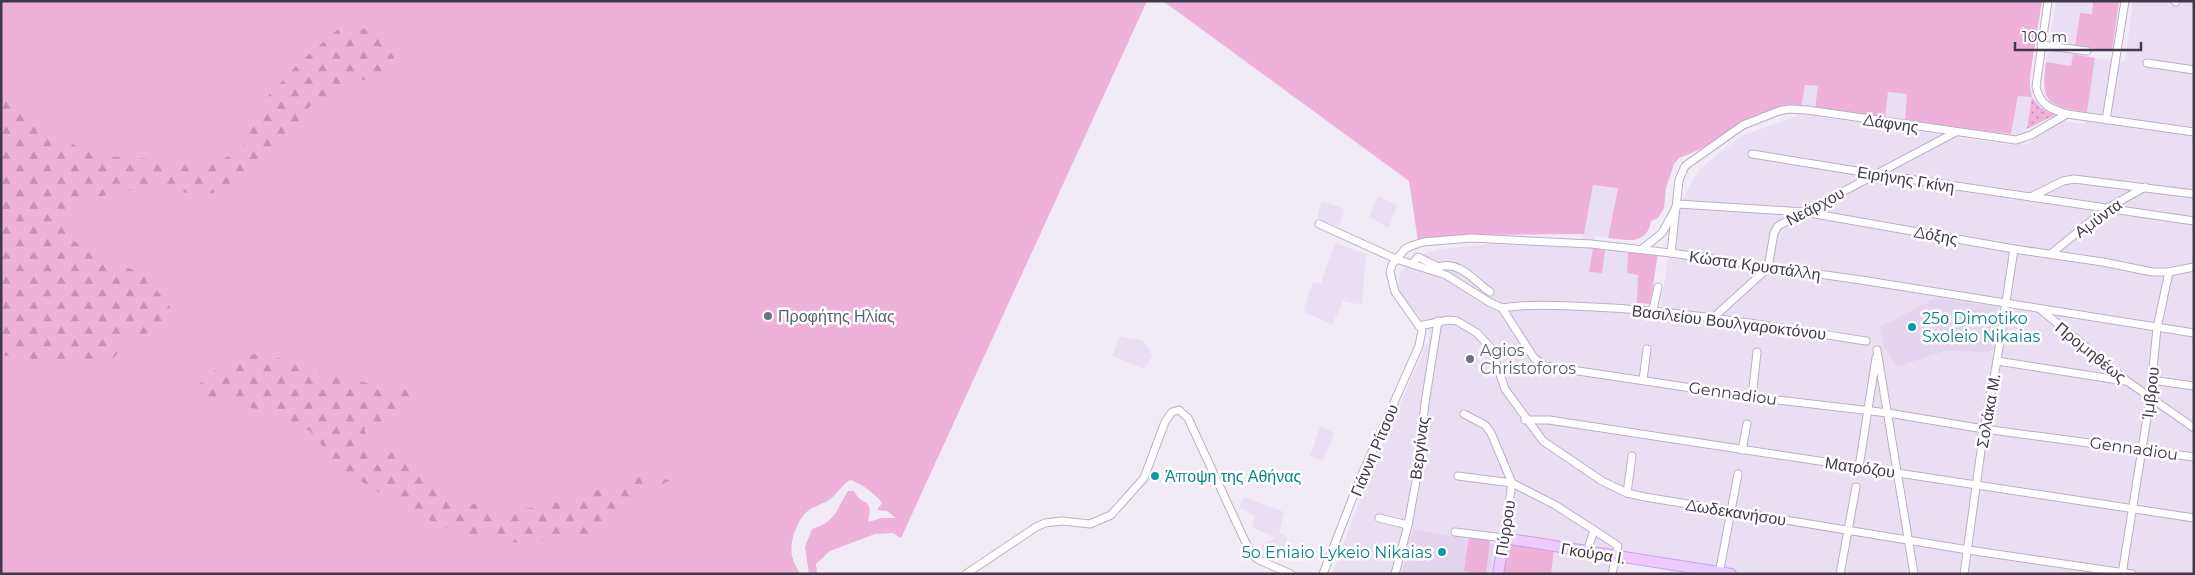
<svg xmlns="http://www.w3.org/2000/svg" width="2195" height="575" font-family="Montserrat,sans-serif">
<defs>
<pattern id="forest-firs" width="22" height="20" patternUnits="userSpaceOnUse" patternTransform="scale(1.25)"><rect width="22" height="20" fill="#edb1da"/><path d="M5 1l3.5 6h-7zM16 11l3.5 6h-7z" fill="#c291b3"/></pattern>
<pattern id="garden-dots" width="8" height="8" patternUnits="userSpaceOnUse" patternTransform="scale(1.25)"><rect width="8" height="8" fill="#edb1da"/><path d="M2 2h.1M6 6h.1" fill="none" stroke="#c291b3" stroke-width="1.8" stroke-linecap="round"/></pattern>
</defs>
<rect width="100%" height="100%" fill="#f1ebf6"/>
<g fill="#eadff2">
<polygon points="2056,1 2093,1 2092,14 2080,13 2071,66 2046,62"/>
<polygon points="2133,1 2194,1 2194,574 1670,574 1672,559 1613,549 1609,574 1332,574 1371,469 1431,334 1407,307 1398,287 1400,273 1417,256 1440,249 1493,244 1581,247 1593,185 1618,187 1608,238 1595,236 1590,272 1602,273 1605,250 1628,251 1627,273 1638,274 1637,313 1659,314 1671,241 1682,203 1689,186 1702,167 1741,136 1799,115 1805,85 1818,86 1814,116 1884,126 1888,92 1908,94 1904,129 2010,145 2018,95 2032,97 2025,145 2064,121 2085,124 2095,58 2125,61"/>
<polygon points="1378,196 1397,205 1389,228 1369,217"/>
<polygon points="1321,201 1345,209 1339,227 1317,219"/>
<polygon points="1335,243 1366,254 1362,305 1343,301 1332,325 1303,311 1313,282 1321,283"/>
<polygon points="1120,336 1143,341 1153,355 1144,369 1112,356"/>
<polygon points="1320,427 1335,433 1323,460 1310,456"/>
<polygon points="1244,497 1284,512 1279,533 1288,538 1279,559 1266,556 1261,546 1275,538 1252,527 1255,516 1239,507"/>
</g>
<g fill="#e4d4f0">
<polygon points="1936,298 1997,307 1993,350 1988,352 1944,351 1897,367 1885,348 1880,327"/>
<polygon points="1413,529 1494,544 1490,574 1401,574"/>
</g>
<g fill="#edb1da">
<path d="M1,1H1147L901,538L893,533L875,534L830,551L816,564L817,574H809L805,547L812,529C837,521 835,511 848,491H854C862,508 874,495 868,522L882,518H896L887,511L877,510L882,503C877,495 859,482 850,480C842,485 838,493 830,499C824,504 816,505 809,510C798,518 789,541 792,556C793,562 797,568 800,574H1Z"/>
<path d="M1163,1H2042L2030,76V87L2032,97L2018,96L2011,134L1905,122L1907,94L1888,92L1885,118L1815,108L1818,86L1805,85L1801,107L1780,109L1720,141L1679,158L1674,164L1666,188L1664,208L1658,218L1651,221C1647,246 1626,240 1608,238L1618,188L1593,185L1584,234L1466,235L1418,241L1409,181Z"/>
<polygon points="2093,1 2119,1 2112,51 2075,46 2080,13 2092,14"/>
<path d="M2073,54L2095,58L2087,112C2048,107 2040,103 2046,62L2071,66Z"/>
<polygon points="1593,248 1605,250 1602,273 1589,272"/>
<polygon points="1628,251 1658,254 1650,304 1637,303 1638,275 1627,273"/>
<polygon points="1469,537 1490,540 1486,574 1464,571"/>
<polygon points="1505,542 1554,549 1551,574 1498,574"/>
</g>
<g fill="url(#forest-firs)">
<polygon points="342,26 374,30 394,57 393,74 357,81 310,106 274,153 242,183 206,195 144,188 91,198 65,219 74,241 103,258 144,274 170,307 168,328 132,337 108,364 55,362 1,355 1,95 10,95 31,117 64,141 103,156 184,161 223,159 241,150 258,107 300,62"/>
<path d="M265,353C318,372 368,386 424,392L384,421L364,430L373,446L416,460L435,484L462,501L508,512L555,503L639,477L671,480L641,495L619,521L589,535L519,543L464,536L404,508L340,468L310,431L260,410L207,397L196,387L231,357Z"/>
</g>
<polygon fill="url(#garden-dots)" points="2032,97 2041,108 2055,115 2027,129"/>
<g fill="none" stroke-linecap="round" stroke-linejoin="round">
<g stroke="#bbafc6" stroke-width="9">
<g id="street">
<path d="M2048,1L2036,87C2040,105 2050,109 2067,114L2194,132"/>
<polyline points="2175,1 2176,2"/>
<polyline points="2041,45 2087,51"/>
<polyline points="2147,63 2194,70"/>
<polyline points="2106,120 2125,1"/>
<polyline points="1752,154 1875,174 2194,221"/>
<polyline points="2031,197 2063,181 2074,179 2194,194"/>
<polyline points="1319,224 1396,259 1446,275 1489,302 1502,308 1534,358 1545,366 1752,397 1888,413 1984,429 2194,457"/>
<polyline points="1642,249 1662,233 1678,204 1804,212 2014,249 2103,262 2152,272 2169,272 2194,267"/>
<polyline points="1671,253 1679,180 1685,166 1743,125 1779,111 1789,109 1807,110 2016,140 2031,135 2067,114"/>
<polyline points="2052,253 2106,209 2145,187"/>
<path d="M1412,264L1418,257L1438,267C1460,260 1474,281 1490,292"/>
<path d="M1502,308C1532,303 1564,306 1594,307C1686,311 1775,327 1866,341"/>
<polyline points="2040,309 2127,381 2194,428"/>
<polyline points="1653,310 1658,287"/>
<polyline points="1714,317 1768,268 1774,233 1778,226 1956,132"/>
<polyline points="1419,326 1448,320 1457,321 1477,333 1491,348 1505,389 1543,441 1602,481 1627,493 1645,497 1968,550 2132,574"/>
<polyline points="1877,350 1914,574"/>
<polyline points="1997,361 2125,381"/>
<polyline points="1643,380 1647,349"/>
<polyline points="2151,380 2194,386"/>
<polyline points="1752,397 1757,352"/>
<polyline points="1525,420 1549,420 2194,518"/>
<polyline points="1742,450 1747,424"/>
<polyline points="1859,467 1876,358"/>
<polyline points="1458,476 1512,483 1555,505 1594,530 1587,552"/>
<polyline points="1627,493 1632,456"/>
<polyline points="1379,518 1408,525"/>
<polyline points="1594,530 1618,546 1612,574"/>
<polyline points="1455,532 1504,538 1512,483 1491,433 1485,425 1464,414"/>
<polyline points="966,574 1036,527 1045,523 1062,521 1090,524 1111,515 1144,478 1165,422 1172,412 1179,410 1188,418 1251,554 1259,560 1291,574"/>
<polyline points="1323,574 1360,479 1419,346 1422,330 1395,292 1390,272 1392,265 1405,249 1411,246 1423,242 1471,238 1591,244 1671,253 1861,280 2194,333"/>
<polyline points="1395,574 1408,525 1418,470 1425,403 1438,321"/>
<polyline points="1719,574 1738,474"/>
<polyline points="1840,574 1856,487"/>
<polyline points="1964,574 1984,429 1997,361 2014,249"/>
<polyline points="2122,574 2150,399 2157,328 2169,272"/>
</g>
</g>
<g stroke="#caa0e5" stroke-width="12">
<polyline id="secondary" points="1498,574 1504,538 1731,574"/>
</g>
<use href="#street" stroke="#fff" stroke-width="7"/>
<use href="#secondary" stroke="#ecccff" stroke-width="10"/>
</g>
<g fill="#6b7280" stroke="#fff" stroke-width="2">
<circle cx="768" cy="316" r="5"/>
<circle cx="1470" cy="359" r="5"/>
</g>
<g fill="#0f9aa8" stroke="#fff" stroke-width="2">
<circle cx="1912" cy="327" r="5"/>
<circle cx="1155" cy="476" r="5"/>
<circle cx="1442" cy="552" r="5"/>
</g>
<g text-anchor="middle" stroke-width="5" stroke-linejoin="round" paint-order="stroke">
<g font-size="16" fill="#41384b" stroke="#fff">
<text transform="translate(1891 123) rotate(8)" y="6">Δάφνης</text>
<text transform="translate(1906 179) rotate(9)" y="6">Ειρήνης Γκίνη</text>
<text transform="translate(1815 206) rotate(-28)" y="6">Νεάρχου</text>
<text transform="translate(2098 218) rotate(-36)" y="6">Αμύντα</text>
<text transform="translate(1936 235) rotate(10)" y="6">Δόξης</text>
<text transform="translate(1755 265) rotate(8)" y="6">Κώστα Κρυστάλλη</text>
<text transform="translate(1729 322) rotate(7)" y="6">Βασιλείου Βουλγαροκτόνου</text>
<text transform="translate(2091 352) rotate(39)" y="6">Προμηθέως</text>
<text transform="translate(1733 393) rotate(8)" y="6">Gennadiou</text>
<text transform="translate(2150 393) rotate(-83)" y="6">Ίμβρου</text>
<text transform="translate(1988 411) rotate(-80)" y="6">Σολάκα Μ.</text>
<text transform="translate(1419 448) rotate(-83)" y="6">Βεργίνας</text>
<text transform="translate(2134 448) rotate(8)" y="6">Gennadiou</text>
<text transform="translate(1374 450) rotate(-67)" y="6">Γιάννη Ρίτσου</text>
<text transform="translate(1860 467) rotate(8)" y="6">Ματρόζου</text>
<text transform="translate(1736 512) rotate(9)" y="6">Δωδεκανήσου</text>
<text transform="translate(1505 528) rotate(-81)" y="6">Πύρρου</text>
<text transform="translate(1593 553) rotate(9)" y="6">Γκούρα Ι.</text>
</g>
<g font-size="16" fill="#5b616d" stroke="#fff" text-anchor="start">
<text x="778" y="322">Προφήτης Ηλίας</text>
<text x="1480" y="356">Agios<tspan x="1480" dy="18">Christoforos</tspan></text>
</g>
<g font-size="16" fill="#0d838f" stroke="#fff" text-anchor="start">
<text x="1922" y="324">25ο Dimotiko<tspan x="1922" dy="18">Sxoleio Nikaias</tspan></text>
<text x="1165" y="482">Άποψη της Αθήνας</text>
<text x="1432" y="558" text-anchor="end">5o Eniaio Lykeio Nikaias</text>
</g>
</g>
<rect width="2195" height="575" fill="none" stroke="#41384b" stroke-width="5"/>
<path d="M2015 42v8h126v-8" fill="none" stroke="#41384b" stroke-width="2.5"/>
<text x="2022" y="42" font-size="15" fill="#41384b" stroke="#ffffff" stroke-width="4" paint-order="stroke">100 m</text>
</svg>
